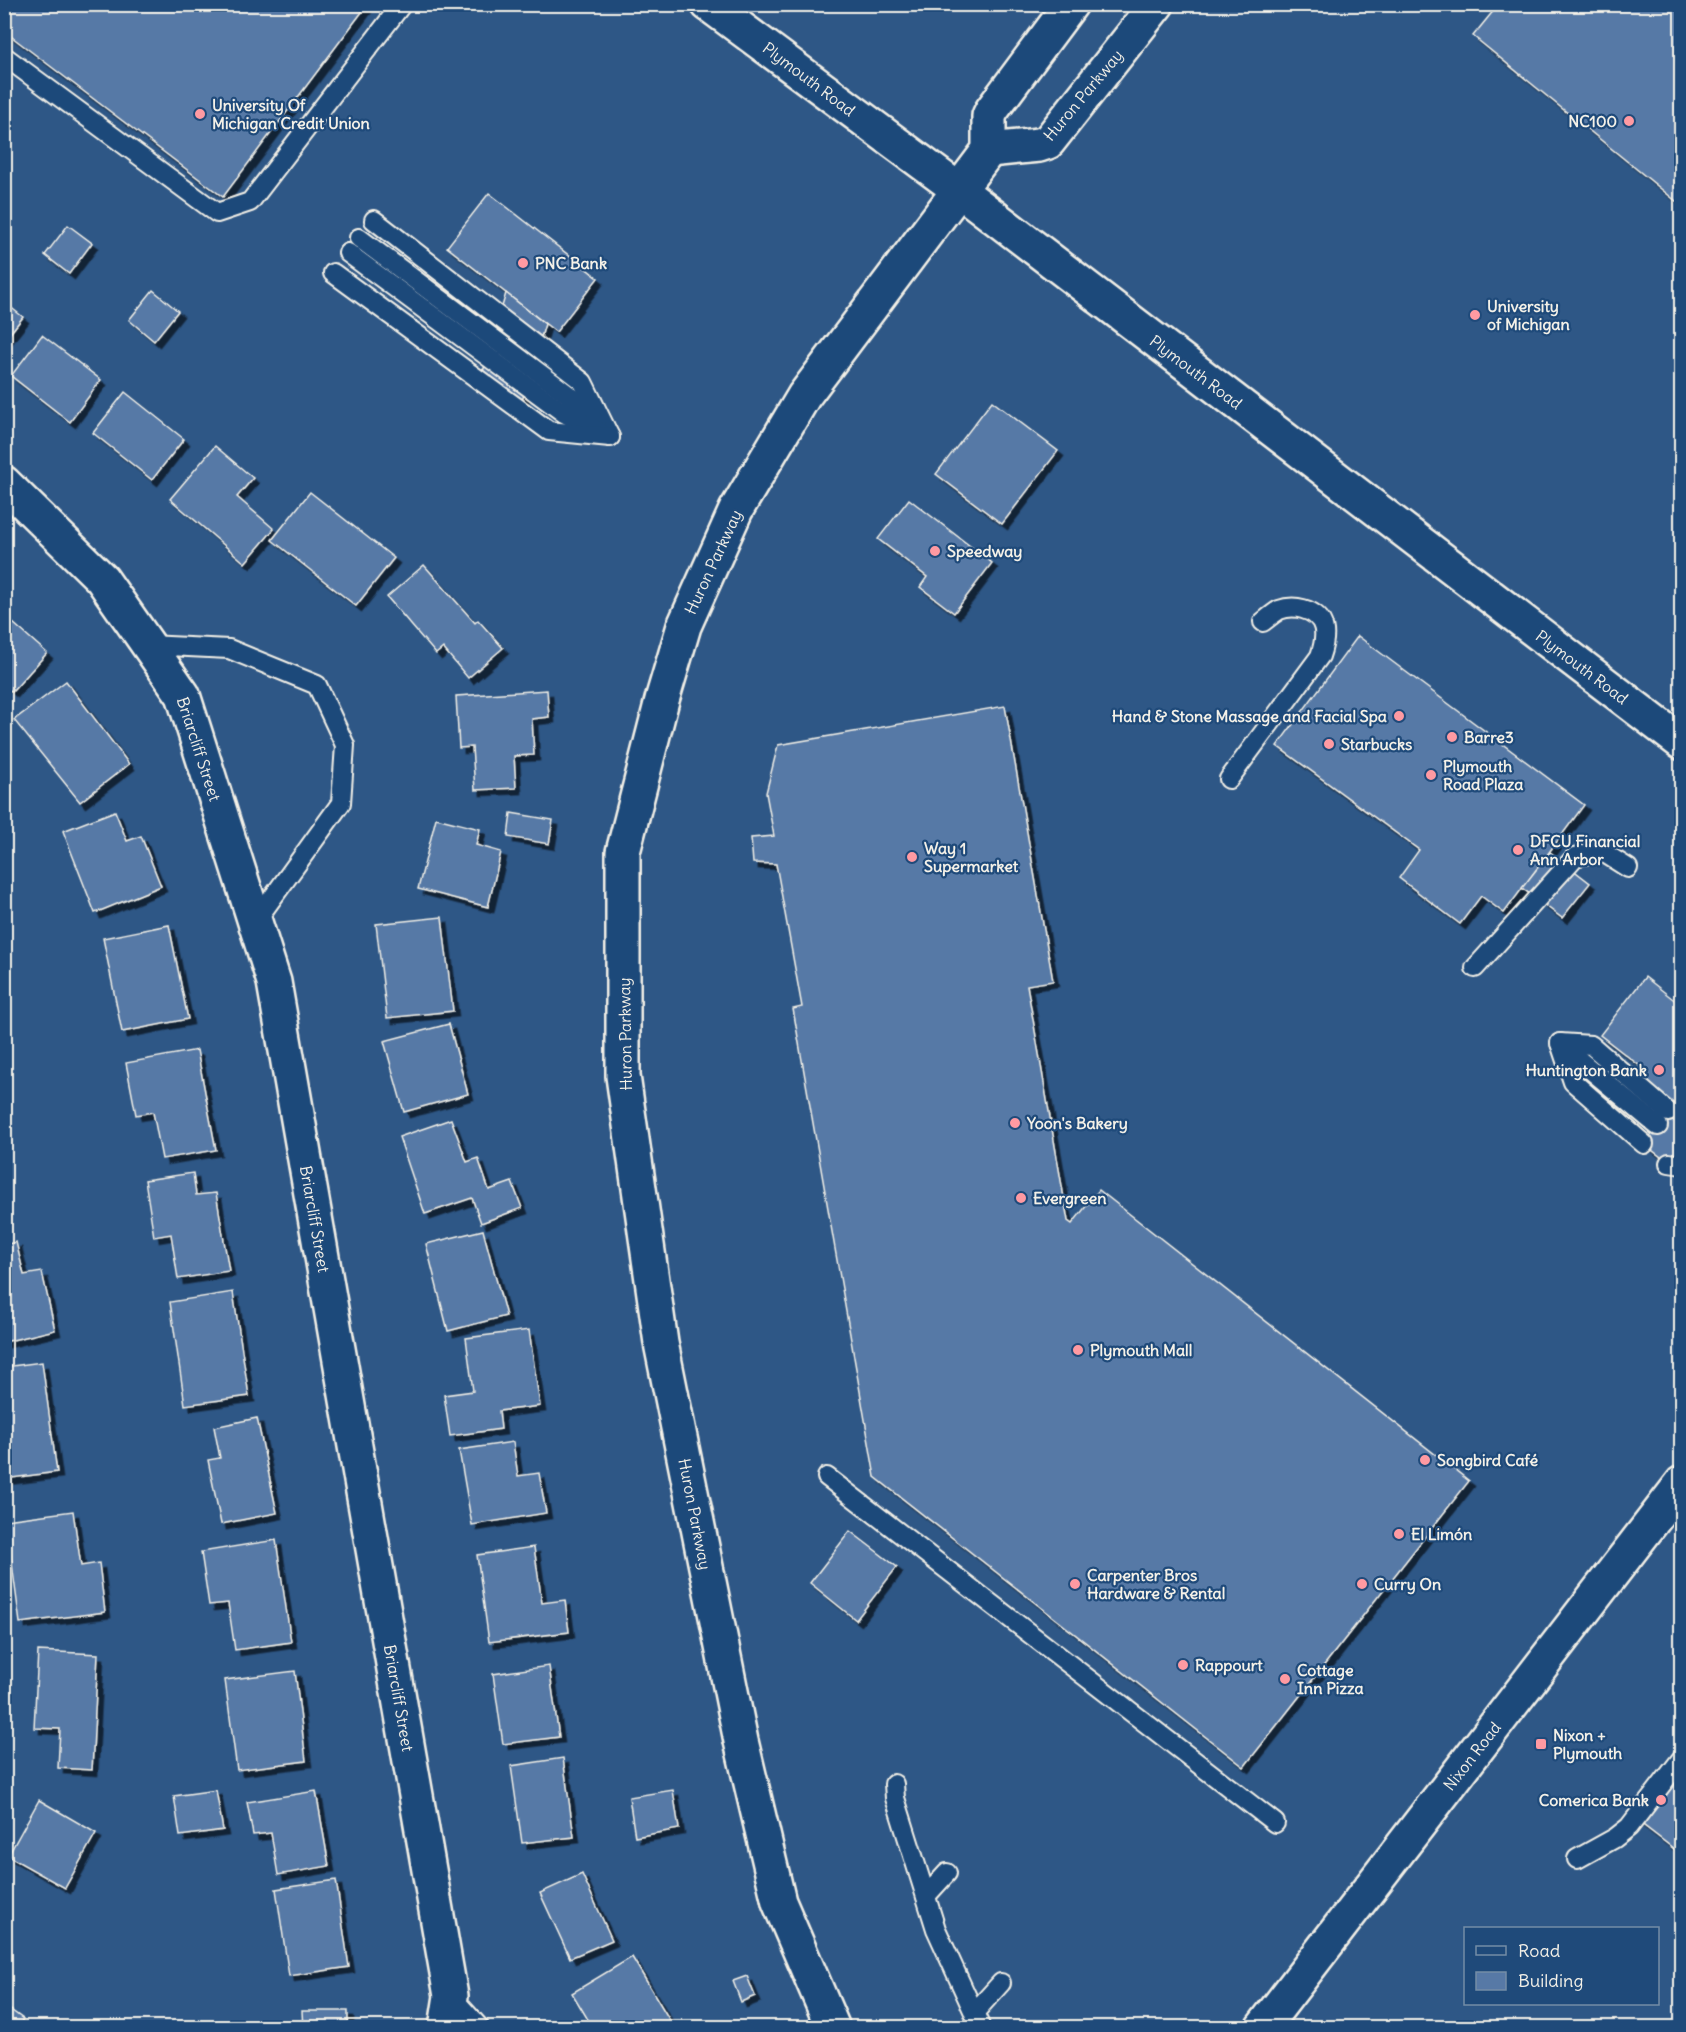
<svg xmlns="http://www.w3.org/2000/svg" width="1686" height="2032" font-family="Delius,sans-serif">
<defs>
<filter id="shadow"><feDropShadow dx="5.5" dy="5.5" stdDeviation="0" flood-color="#0009"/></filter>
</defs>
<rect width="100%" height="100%" fill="#2e5786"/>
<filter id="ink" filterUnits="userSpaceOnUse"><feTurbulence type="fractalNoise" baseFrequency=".0167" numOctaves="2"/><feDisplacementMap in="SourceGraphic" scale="12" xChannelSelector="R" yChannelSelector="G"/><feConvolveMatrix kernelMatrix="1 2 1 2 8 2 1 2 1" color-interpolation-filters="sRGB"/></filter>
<g filter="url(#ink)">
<g fill="#5779a6" stroke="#f4f1e8" stroke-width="1.5" filter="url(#shadow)">
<polygon points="4,4 368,4 223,197 4,31"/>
<polygon points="1499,4 1682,4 1682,206 1473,36"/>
<polygon points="489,193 598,278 556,332 447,247"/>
<polygon points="68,225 92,243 69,274 45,255"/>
<polygon points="153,290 178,311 154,341 129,320"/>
<polygon points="506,293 545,324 519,411 480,382"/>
<polygon points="4,302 23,317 4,341"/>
<polygon points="42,335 101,380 70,422 11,376"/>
<polygon points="125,392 184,439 152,480 93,433"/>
<polygon points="992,401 1058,451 1002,524 936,474"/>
<polygon points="215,446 253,478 237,497 274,529 245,563 170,499"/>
<polygon points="310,492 394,558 356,606 272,540"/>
<polygon points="909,499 992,563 954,613 920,587 927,577 878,539"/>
<polygon points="424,565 475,623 478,620 503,648 468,678 443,648 436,654 387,597"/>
<polygon points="4,615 47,653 12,692 4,685"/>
<polygon points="1358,636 1584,805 1504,913 1481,896 1460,924 1399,878 1419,850 1277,746"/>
<polygon points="66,681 129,764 80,802 14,720"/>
<polygon points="547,690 549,717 532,719 534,755 514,756 516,788 475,790 472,747 459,748 456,696"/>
<polygon points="1005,706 1053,981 1027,985 1068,1221 1072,1224 1099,1190 1469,1481 1244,1767 875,1477 793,1009 802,1007 776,864 753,863 751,838 774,836 766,793 778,745"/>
<polygon points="115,811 127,841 141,836 161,886 95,913 63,831"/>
<polygon points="511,813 553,820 549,844 508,837"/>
<polygon points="436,818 480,829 476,845 501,852 488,907 418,889"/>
<polygon points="1550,852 1590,883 1562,918 1522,888"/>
<polygon points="442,917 453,1011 387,1018 376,924"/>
<polygon points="169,925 188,1019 122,1032 103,938"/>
<polygon points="1645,977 1682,1006 1682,1147 1669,1163 1644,1144 1674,1105 1633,1074 1640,1066 1600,1035"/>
<polygon points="449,1024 468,1094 404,1112 384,1041"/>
<polygon points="197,1050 216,1150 162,1159 153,1112 136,1115 126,1063"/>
<polygon points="451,1119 467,1162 478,1158 489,1190 512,1182 522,1208 481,1223 472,1198 425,1214 399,1137"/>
<polygon points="193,1173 196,1195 216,1193 229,1271 178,1279 171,1234 154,1237 145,1180"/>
<polygon points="483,1230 506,1316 448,1331 426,1244"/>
<polygon points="16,1242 24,1275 42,1272 55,1330 4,1342 4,1245"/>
<polygon points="233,1292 249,1396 185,1405 170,1302"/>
<polygon points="529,1330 540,1406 499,1411 501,1429 450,1436 444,1395 473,1391 466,1338"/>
<polygon points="42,1362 57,1472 4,1479 4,1367"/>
<polygon points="257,1418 277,1513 221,1524 208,1460 220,1458 214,1427"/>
<polygon points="513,1442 518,1476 539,1473 546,1513 472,1525 459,1450"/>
<polygon points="73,1511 81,1566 99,1563 105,1612 20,1623 6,1520"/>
<polygon points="850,1531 897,1567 856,1620 810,1583"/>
<polygon points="276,1540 291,1642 235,1650 228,1603 209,1605 201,1552"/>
<polygon points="534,1547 542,1603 565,1600 569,1632 489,1642 477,1555"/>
<polygon points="38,1651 98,1654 92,1770 58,1768 60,1729 34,1728"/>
<polygon points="549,1666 559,1737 503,1744 493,1674"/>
<polygon points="295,1671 306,1761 237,1770 225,1680"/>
<polygon points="563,1758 574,1837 522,1843 511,1766"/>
<polygon points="1663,1772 1682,1786 1682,1855 1630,1815"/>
<polygon points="216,1790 223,1830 180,1836 174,1796"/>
<polygon points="673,1790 679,1829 635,1837 629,1797"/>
<polygon points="316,1791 329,1866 278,1875 271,1833 253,1835 247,1802"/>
<polygon points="39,1800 96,1833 65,1888 8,1856"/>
<polygon points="582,1874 612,1940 570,1958 540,1893"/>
<polygon points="336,1880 349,1967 289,1976 276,1889"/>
<polygon points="632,1957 672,2024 665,2028 593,2028 572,1993"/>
<polygon points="747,1976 755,1996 741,2002 733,1981"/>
<polygon points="4,2005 23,2019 17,2028 4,2028"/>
<polygon points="302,2011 348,2011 348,2028 303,2028"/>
</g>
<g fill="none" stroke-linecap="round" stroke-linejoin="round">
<g stroke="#f4f1e8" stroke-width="22">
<g id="lane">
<polyline points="4,56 217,213 250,202 402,4"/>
<polyline points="374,220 583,382 610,437"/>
<polyline points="359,238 574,399 597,423"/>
<polyline points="348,253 564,413 600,432"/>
<polyline points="333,273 549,431 610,437"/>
<polyline points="148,645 229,649 317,685 345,745 341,803 255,922"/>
<path d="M1229,779L1320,656C1327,636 1328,616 1303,609C1296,607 1287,607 1279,610C1274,613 1268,618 1263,622"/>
<polyline points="1475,968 1575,857 1601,851 1628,868"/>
<polyline points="1560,1043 1573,1082 1644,1144"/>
<polyline points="1560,1043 1591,1045 1668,1112"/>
<polyline points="1561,1045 1658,1126"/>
<polyline points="1669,1163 1682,1165"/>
<polyline points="827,1477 1275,1823"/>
<polyline points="894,1784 895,1798 936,1929 981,2028"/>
<polyline points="1577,1859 1615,1838 1629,1827 1682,1758"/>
<polyline points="926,1896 947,1873"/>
<polyline points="451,1996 480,2028"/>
<polyline points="974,2013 1001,1983"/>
</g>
</g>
<g stroke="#f4f1e8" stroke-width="38">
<polyline id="street" points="4,483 102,579 183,695 274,982 451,1996 446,2028"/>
</g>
<g stroke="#f4f1e8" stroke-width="38">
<g id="secondary">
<polyline points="708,4 959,190 1682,743"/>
<polyline points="989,150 1039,145 1048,142 1157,4"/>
<polyline points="833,2028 779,1902 741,1741 661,1343 623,1076 623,852 662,700 684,626 736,510 804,396 989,150 989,116 992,110 1071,4"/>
<polyline points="1262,2028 1682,1483"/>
</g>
</g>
<use href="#lane" stroke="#1f4a7a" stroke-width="18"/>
<use href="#street" stroke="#1f4a7a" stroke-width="33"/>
<use href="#secondary" stroke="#1f4a7a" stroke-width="33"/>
</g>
</g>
<g fill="#ff9aa2" stroke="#1f4a7a" stroke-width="2">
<circle cx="200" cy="114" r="6"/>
<circle cx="1629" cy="121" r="6"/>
<circle cx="523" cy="263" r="6"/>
<circle cx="1475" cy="315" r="6"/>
<circle cx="935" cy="551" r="6"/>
<circle cx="1399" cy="716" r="6"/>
<circle cx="1452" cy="737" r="6"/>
<circle cx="1329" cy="744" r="6"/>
<circle cx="1431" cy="775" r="6"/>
<circle cx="1518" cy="850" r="6"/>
<circle cx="912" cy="857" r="6"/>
<circle cx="1659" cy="1070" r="6"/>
<circle cx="1015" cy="1123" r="6"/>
<circle cx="1021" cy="1198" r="6"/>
<circle cx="1078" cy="1350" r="6"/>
<circle cx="1425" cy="1460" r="6"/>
<circle cx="1399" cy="1534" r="6"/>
<circle cx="1075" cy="1584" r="6"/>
<circle cx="1362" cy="1584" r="6"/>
<circle cx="1183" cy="1665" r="6"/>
<circle cx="1285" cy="1679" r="6"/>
<rect x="1535" y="1738" width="12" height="12" rx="3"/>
<circle cx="1661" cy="1800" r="6"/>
</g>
<g text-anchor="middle" stroke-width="4.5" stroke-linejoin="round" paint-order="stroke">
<g font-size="16" fill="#f4f1e8" stroke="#1f4a7a">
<text transform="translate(809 79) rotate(37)" y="6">Plymouth Road</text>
<text transform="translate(1083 95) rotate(-50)" y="6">Huron Parkway</text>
<text transform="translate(1196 372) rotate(37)" y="6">Plymouth Road</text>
<text transform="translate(713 562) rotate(-65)" y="6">Huron Parkway</text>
<text transform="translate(1582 667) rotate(37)" y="6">Plymouth Road</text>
<text transform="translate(199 749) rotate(72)" y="6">Briarcliff Street</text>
<text transform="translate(625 1034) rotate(-91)" y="6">Huron Parkway</text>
<text transform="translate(315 1219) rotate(80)" y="6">Briarcliff Street</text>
<text transform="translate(695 1514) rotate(79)" y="6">Huron Parkway</text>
<text transform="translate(399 1698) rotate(80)" y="6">Briarcliff Street</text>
<text transform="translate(1472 1756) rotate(-52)" y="6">Nixon Road</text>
</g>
<g font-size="16" font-weight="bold" fill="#f4f1e8" stroke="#1f4a7a" text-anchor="start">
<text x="212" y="111">University Of<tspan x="212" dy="18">Michigan Credit Union</tspan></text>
<text x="1617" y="127" text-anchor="end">NC100</text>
<text x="535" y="269">PNC Bank</text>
<text x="1487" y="312">University<tspan x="1487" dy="18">of Michigan</tspan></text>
<text x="947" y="557">Speedway</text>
<text x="1387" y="722" text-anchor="end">Hand &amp; Stone Massage and Facial Spa</text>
<text x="1464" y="743">Barre3</text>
<text x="1341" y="750">Starbucks</text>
<text x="1443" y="772">Plymouth<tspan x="1443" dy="18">Road Plaza</tspan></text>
<text x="1530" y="847">DFCU Financial<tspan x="1530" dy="18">Ann Arbor</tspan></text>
<text x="924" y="854">Way 1<tspan x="924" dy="18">Supermarket</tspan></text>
<text x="1647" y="1076" text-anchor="end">Huntington Bank</text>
<text x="1027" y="1129">Yoon's Bakery</text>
<text x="1033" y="1204">Evergreen</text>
<text x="1090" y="1356">Plymouth Mall</text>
<text x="1437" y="1466">Songbird Café</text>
<text x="1411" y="1540">El Limón</text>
<text x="1087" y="1581">Carpenter Bros<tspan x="1087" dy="18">Hardware &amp; Rental</tspan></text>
<text x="1374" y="1590">Curry On</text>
<text x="1195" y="1671">Rappourt</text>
<text x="1297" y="1676">Cottage<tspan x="1297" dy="18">Inn Pizza</tspan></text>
<text x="1553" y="1741">Nixon +<tspan x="1553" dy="18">Plymouth</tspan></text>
<text x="1649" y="1806" text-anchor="end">Comerica Bank</text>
</g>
</g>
<rect width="1686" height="2032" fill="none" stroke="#1f4a7a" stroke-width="24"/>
<rect x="12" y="12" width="1662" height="2008" fill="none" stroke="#f4f1e8" stroke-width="2" filter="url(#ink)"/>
<rect x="1464" y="1927" width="195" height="78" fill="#1f4a7a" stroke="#748da6" stroke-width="1.5"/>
<rect x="1476" y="1946" width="30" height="9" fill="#1f4a7a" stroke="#748da6" stroke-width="1.5"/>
<text x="1518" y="1957" font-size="18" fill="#f4f1e8">Road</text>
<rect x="1476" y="1972" width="30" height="18" fill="#5779a6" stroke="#748da6" stroke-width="1.5"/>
<text x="1518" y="1987" font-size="18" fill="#f4f1e8">Building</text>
</svg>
